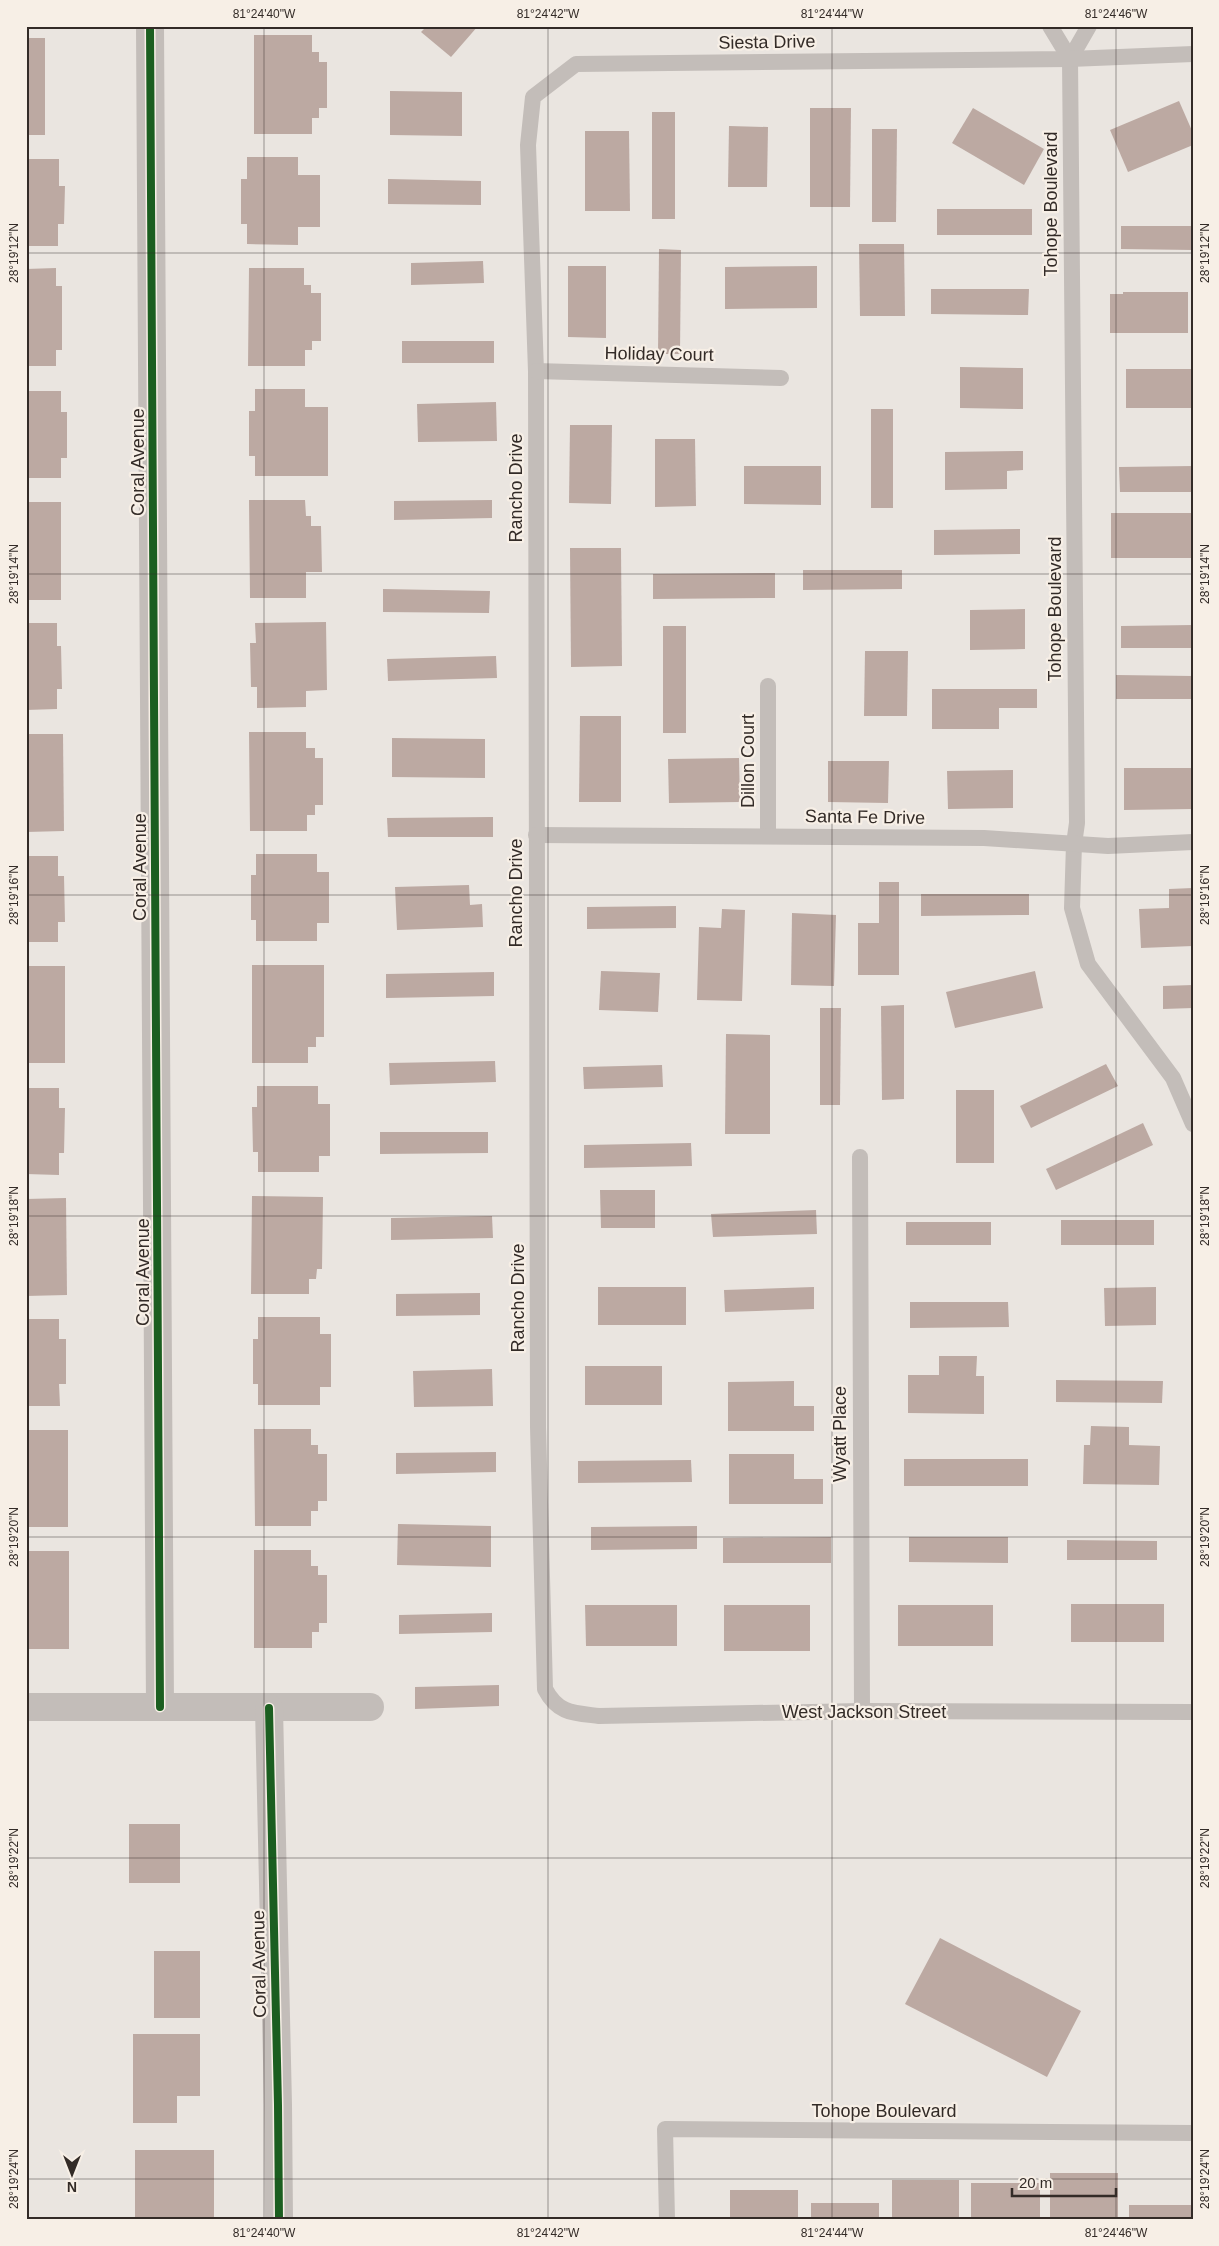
<svg xmlns="http://www.w3.org/2000/svg" width="1219" height="2246" font-family="Arial,sans-serif">
<rect width="100%" height="100%" fill="#eae5e0"/>
<g fill="#bca9a2">
<polygon points="427,26 478,26 451,57 421,32"/>
<polygon points="254,35 312,35 312,52 319,52 319,62 327,62 327,108 319,108 319,118 312,118 312,134 254,134"/>
<rect x="26" y="38" width="19" height="97"/>
<polygon points="390,91 462,92 462,136 390,135"/>
<polygon points="1179,101 1193,133 1193,145 1128,172 1110,130"/>
<polygon points="810,108 851,108 850,207 810,207"/>
<polygon points="973,108 1044,149 1024,185 952,143"/>
<rect x="652" y="112" width="23" height="107"/>
<polygon points="729,126 768,127 767,187 728,187"/>
<polygon points="872,129 897,129 896,222 872,222"/>
<polygon points="585,131 629,131 630,211 585,211"/>
<polygon points="247,157 298,157 298,175 320,175 320,227 298,227 298,245 247,244 247,224 241,224 241,179 247,179"/>
<polygon points="26,159 59,159 59,186 65,186 64,224 58,224 58,246 26,246"/>
<polygon points="388,179 481,181 481,205 388,204"/>
<rect x="937" y="209" width="95" height="26"/>
<polygon points="1121,226 1193,226 1193,250 1121,249"/>
<polygon points="859,244 904,244 905,316 860,316"/>
<polygon points="659,249 681,250 680,354 658,354"/>
<polygon points="483,261 484,283 411,285 411,263"/>
<polygon points="568,266 606,266 606,338 568,337"/>
<polygon points="817,266 817,308 725,309 725,267"/>
<polygon points="56,268 56,286 62,286 62,350 56,350 56,366 26,366 26,269"/>
<polygon points="249,268 304,268 304,285 311,285 311,293 321,293 321,341 312,341 312,350 305,350 305,366 248,366"/>
<polygon points="931,289 1029,289 1028,315 931,314"/>
<polygon points="1123,292 1188,292 1188,333 1110,333 1110,294 1123,294"/>
<rect x="402" y="341" width="92" height="22"/>
<polygon points="960,367 1023,368 1023,409 960,408"/>
<rect x="1126" y="369" width="67" height="39"/>
<polygon points="255,389 305,389 305,407 328,407 328,476 255,476 255,456 249,456 249,411 255,411"/>
<polygon points="26,391 61,391 61,412 67,412 67,458 61,458 61,478 26,478"/>
<polygon points="496,402 497,441 418,442 417,404"/>
<rect x="871" y="409" width="22" height="99"/>
<polygon points="570,425 612,425 611,504 569,503"/>
<polygon points="655,439 695,439 696,506 655,507"/>
<polygon points="1023,451 1023,470 1007,471 1007,489 945,490 945,452"/>
<polygon points="744,466 821,466 821,505 744,504"/>
<polygon points="1193,466 1193,492 1120,492 1119,467"/>
<polygon points="249,500 305,500 306,516 311,516 311,526 321,526 322,572 306,572 306,598 250,598"/>
<polygon points="492,500 492,518 394,520 394,501"/>
<rect x="26" y="502" width="35" height="98"/>
<rect x="1111" y="513" width="82" height="45"/>
<polygon points="1020,529 1020,554 934,555 934,530"/>
<polygon points="570,548 621,548 622,666 571,667"/>
<polygon points="803,570 902,570 902,589 803,590"/>
<polygon points="775,573 775,598 653,599 653,574"/>
<polygon points="383,589 490,591 489,613 383,612"/>
<polygon points="1025,609 1025,649 970,650 970,610"/>
<polygon points="326,622 327,690 306,691 306,707 257,708 257,687 251,687 250,643 256,643 255,623"/>
<polygon points="26,623 57,623 57,646 61,646 62,689 57,689 57,709 26,710"/>
<polygon points="1193,625 1193,648 1121,648 1121,626"/>
<rect x="663" y="626" width="23" height="107"/>
<polygon points="865,651 908,651 907,716 864,716"/>
<polygon points="496,656 497,678 388,681 387,659"/>
<polygon points="1116,675 1193,676 1193,699 1116,699"/>
<polygon points="932,689 1037,689 1037,708 999,708 999,729 932,729"/>
<polygon points="580,716 621,716 621,802 579,802"/>
<polygon points="249,732 306,732 306,748 315,748 315,758 323,758 323,805 315,805 315,815 307,815 307,831 250,831"/>
<polygon points="26,734 63,734 64,831 26,832"/>
<polygon points="392,738 485,739 485,778 392,777"/>
<polygon points="739,758 740,802 669,803 668,759"/>
<polygon points="828,761 889,761 888,803 828,802"/>
<polygon points="1124,768 1193,768 1193,809 1124,810"/>
<polygon points="1013,770 1013,808 948,809 947,771"/>
<polygon points="493,817 493,837 388,837 387,818"/>
<polygon points="256,854 317,854 317,872 329,872 329,923 317,923 317,941 256,941 256,920 251,920 251,875 256,875"/>
<polygon points="26,856 58,856 58,876 64,876 65,922 58,922 58,942 26,942"/>
<polygon points="879,882 899,882 899,975 858,975 858,923 879,923"/>
<polygon points="469,885 470,905 482,904 483,927 397,930 395,887"/>
<polygon points="1193,888 1193,946 1141,948 1139,909 1169,908 1169,889"/>
<polygon points="921,894 1029,894 1029,915 921,916"/>
<polygon points="676,906 676,928 587,929 587,907"/>
<polygon points="722,909 745,910 742,1001 697,1000 699,927 721,928"/>
<polygon points="792,913 836,915 834,986 791,985"/>
<polygon points="252,965 324,965 324,1037 316,1037 316,1047 308,1047 308,1063 252,1063"/>
<rect x="26" y="966" width="39" height="97"/>
<polygon points="601,971 660,973 658,1012 599,1010"/>
<polygon points="1035,971 1043,1008 955,1028 946,992"/>
<polygon points="494,972 494,996 386,998 386,974"/>
<polygon points="1193,985 1193,1008 1163,1009 1163,986"/>
<polygon points="904,1005 904,1099 882,1100 881,1006"/>
<polygon points="820,1008 841,1008 840,1105 820,1105"/>
<polygon points="726,1034 770,1035 770,1134 725,1134"/>
<polygon points="495,1061 496,1082 390,1085 389,1063"/>
<polygon points="1106,1064 1118,1086 1031,1128 1020,1106"/>
<polygon points="662,1065 663,1087 584,1089 583,1067"/>
<polygon points="257,1086 318,1086 318,1104 330,1104 330,1156 319,1156 319,1172 258,1172 258,1152 253,1152 252,1107 257,1107"/>
<polygon points="26,1088 59,1088 59,1108 65,1108 64,1153 59,1153 59,1175 26,1174"/>
<rect x="956" y="1090" width="38" height="73"/>
<polygon points="1143,1123 1153,1145 1056,1190 1046,1169"/>
<polygon points="380,1132 488,1132 488,1153 380,1154"/>
<polygon points="691,1143 692,1166 584,1168 584,1145"/>
<polygon points="600,1190 655,1190 655,1228 601,1228"/>
<polygon points="252,1196 323,1197 322,1269 317,1269 316,1279 309,1279 309,1294 251,1294"/>
<polygon points="66,1198 67,1295 26,1296 26,1199"/>
<polygon points="816,1210 817,1234 713,1237 711,1214"/>
<polygon points="492,1216 493,1238 391,1240 391,1218"/>
<rect x="1061" y="1220" width="93" height="25"/>
<rect x="906" y="1222" width="85" height="23"/>
<rect x="598" y="1287" width="88" height="38"/>
<polygon points="814,1287 814,1309 725,1312 724,1290"/>
<polygon points="1156,1287 1156,1325 1105,1326 1104,1288"/>
<polygon points="480,1293 480,1315 396,1316 396,1294"/>
<polygon points="910,1302 1008,1302 1009,1327 910,1328"/>
<polygon points="258,1317 320,1317 320,1334 331,1334 331,1387 320,1387 320,1405 258,1405 258,1384 253,1384 253,1339 258,1339"/>
<polygon points="26,1319 59,1319 59,1339 66,1339 66,1384 59,1384 60,1406 26,1406"/>
<polygon points="939,1356 977,1356 976,1376 984,1376 984,1414 908,1413 908,1375 939,1375"/>
<rect x="585" y="1366" width="77" height="39"/>
<polygon points="492,1369 493,1406 414,1407 413,1371"/>
<polygon points="1056,1380 1163,1381 1162,1403 1056,1402"/>
<polygon points="794,1381 794,1406 814,1406 814,1431 728,1431 728,1382"/>
<polygon points="1091,1426 1129,1427 1129,1445 1160,1446 1159,1485 1083,1484 1084,1445 1090,1445"/>
<polygon points="254,1429 311,1429 311,1445 318,1445 318,1454 327,1454 327,1501 318,1501 318,1511 311,1511 311,1526 255,1526"/>
<rect x="26" y="1430" width="42" height="97"/>
<polygon points="496,1452 496,1472 396,1474 396,1453"/>
<polygon points="729,1454 794,1454 794,1479 823,1479 823,1504 729,1504"/>
<rect x="904" y="1459" width="124" height="27"/>
<polygon points="691,1460 692,1482 578,1483 578,1461"/>
<polygon points="398,1524 491,1526 491,1567 397,1565"/>
<polygon points="697,1526 697,1549 591,1550 591,1527"/>
<polygon points="831,1537 831,1563 723,1563 723,1538"/>
<polygon points="909,1537 1008,1537 1008,1563 909,1562"/>
<polygon points="1067,1540 1157,1541 1157,1560 1067,1560"/>
<polygon points="254,1550 311,1550 311,1566 318,1566 318,1575 327,1575 327,1623 319,1623 319,1632 312,1632 312,1648 254,1648"/>
<rect x="26" y="1551" width="43" height="98"/>
<rect x="1071" y="1604" width="93" height="38"/>
<polygon points="585,1605 677,1605 677,1646 586,1646"/>
<rect x="724" y="1605" width="86" height="46"/>
<rect x="898" y="1605" width="95" height="41"/>
<polygon points="492,1613 492,1632 399,1634 399,1615"/>
<polygon points="499,1685 499,1706 415,1709 415,1687"/>
<rect x="129" y="1824" width="51" height="59"/>
<polygon points="940,1938 1081,2011 1047,2077 905,2004"/>
<rect x="154" y="1951" width="46" height="67"/>
<polygon points="133,2034 200,2034 200,2096 177,2096 177,2123 133,2123"/>
<rect x="135" y="2150" width="79" height="70"/>
<rect x="1050" y="2173" width="68" height="47"/>
<rect x="892" y="2180" width="67" height="40"/>
<rect x="971" y="2183" width="69" height="37"/>
<rect x="730" y="2190" width="68" height="30"/>
<rect x="811" y="2203" width="68" height="17"/>
<rect x="1129" y="2205" width="64" height="15"/>
</g>
<g fill="none" stroke-linecap="round" stroke-linejoin="round">
<g stroke="#c3bdb9" stroke-width="16">
<polyline points="1050,26 1070,59"/>
<polyline points="1089,26 1070,59 1077,823 1074,844 1072,908 1088,964 1173,1078 1193,1124"/>
<path d="M1193,54L1070,59L576,64L533,97L528,145L536,371L538,1427L545,1689C558,1714 574,1713 599,1716L862,1711L1193,1712"/>
<polyline points="536,371 781,378"/>
<polyline points="768,686 768,836"/>
<polyline points="536,835 984,838 1108,846 1193,842"/>
<polyline points="860,1157 862,1711"/>
<polyline points="667,2220 665,2129 1193,2133"/>
</g>
<g stroke="#c3bdb9" stroke-width="28">
<polyline points="150,26 160,1707"/>
<polyline points="26,1707 370,1707"/>
<polyline points="269,1708 278,2105 279,2220"/>
</g>
<g stroke="#f7efe6" stroke-width="11">
<g id="cycleway">
<polyline points="150,26 160,1707"/>
<polyline points="269,1708 278,2105 279,2220"/>
</g>
</g>
<use href="#cycleway" stroke="#1b5e20" stroke-width="8"/>
</g>
<path fill="none" stroke="#332b27" stroke-width="1" stroke-opacity="0.45" d="M264,26V2220M548,26V2220M832,26V2220M1116,26V2220M26,253H1193M26,574H1193M26,895H1193M26,1216H1193M26,1537H1193M26,1858H1193M26,2179H1193"/>
<g text-anchor="middle" stroke-width="4.5" stroke-linejoin="round" paint-order="stroke">
<g font-size="18" fill="#332b27" stroke="#f7efe6">
<text transform="translate(767 42) rotate(-1)" y="6">Siesta Drive</text>
<text transform="translate(1051 204) rotate(-90)" y="6">Tohope Boulevard</text>
<text transform="translate(659 354) rotate(1)" y="6">Holiday Court</text>
<text transform="translate(138 462) rotate(-90)" y="6">Coral Avenue</text>
<text transform="translate(516 488) rotate(-90)" y="6">Rancho Drive</text>
<text transform="translate(1055 609) rotate(-90)" y="6">Tohope Boulevard</text>
<text transform="translate(748 761) rotate(-90)" y="6">Dillon Court</text>
<text transform="translate(865 817) rotate(1)" y="6">Santa Fe Drive</text>
<text transform="translate(140 867) rotate(-90)" y="6">Coral Avenue</text>
<text transform="translate(516 893) rotate(-90)" y="6">Rancho Drive</text>
<text transform="translate(143 1272) rotate(-90)" y="6">Coral Avenue</text>
<text transform="translate(518 1298) rotate(-90)" y="6">Rancho Drive</text>
<text transform="translate(840 1434) rotate(-90)" y="6">Wyatt Place</text>
<text x="864" y="1718">West Jackson Street</text>
<text transform="translate(259 1964) rotate(-91)" y="6">Coral Avenue</text>
<text x="884" y="2117">Tohope Boulevard</text>
</g>
</g>
<rect width="1219" height="2246" fill="none" stroke="#f7efe6" stroke-width="55"/>
<g transform="translate(72 2174) rotate(180)" stroke="#f7efe6" stroke-width="4" paint-order="stroke">
<path d="M0-4L9 19L0 12L-9 19Z" fill="#332b27"/>
<text y="-8" font-size="14" font-weight="bold" text-anchor="middle" fill="#332b27">N</text>
</g>
<path d="M1012 2188v8h104v-8" fill="none" stroke="#332b27" stroke-width="2.5"/>
<text x="1019" y="2188" font-size="15" fill="#332b27" stroke="#f7efe6" stroke-width="4" paint-order="stroke">20 m</text>
<rect x="28" y="28" width="1164" height="2190" fill="none" stroke="#332b27" stroke-width="2"/>
<g font-size="12" text-anchor="middle" fill="#332b27">
<text x="264" y="18">81°24'40"W</text>
<text x="548" y="18">81°24'42"W</text>
<text x="832" y="18">81°24'44"W</text>
<text x="1116" y="18">81°24'46"W</text>
<text transform="translate(1205 253) rotate(-90)" y="4">28°19'12"N</text>
<text transform="translate(14 253) rotate(-90)" y="4">28°19'12"N</text>
<text transform="translate(1205 574) rotate(-90)" y="4">28°19'14"N</text>
<text transform="translate(14 574) rotate(-90)" y="4">28°19'14"N</text>
<text transform="translate(14 895) rotate(-90)" y="4">28°19'16"N</text>
<text transform="translate(1205 895) rotate(-90)" y="4">28°19'16"N</text>
<text transform="translate(14 1216) rotate(-90)" y="4">28°19'18"N</text>
<text transform="translate(1205 1216) rotate(-90)" y="4">28°19'18"N</text>
<text transform="translate(1205 1537) rotate(-90)" y="4">28°19'20"N</text>
<text transform="translate(14 1537) rotate(-90)" y="4">28°19'20"N</text>
<text transform="translate(14 1858) rotate(-90)" y="4">28°19'22"N</text>
<text transform="translate(1205 1858) rotate(-90)" y="4">28°19'22"N</text>
<text transform="translate(14 2179) rotate(-90)" y="4">28°19'24"N</text>
<text transform="translate(1205 2179) rotate(-90)" y="4">28°19'24"N</text>
<text x="264" y="2237">81°24'40"W</text>
<text x="548" y="2237">81°24'42"W</text>
<text x="832" y="2237">81°24'44"W</text>
<text x="1116" y="2237">81°24'46"W</text>
</g>
</svg>
